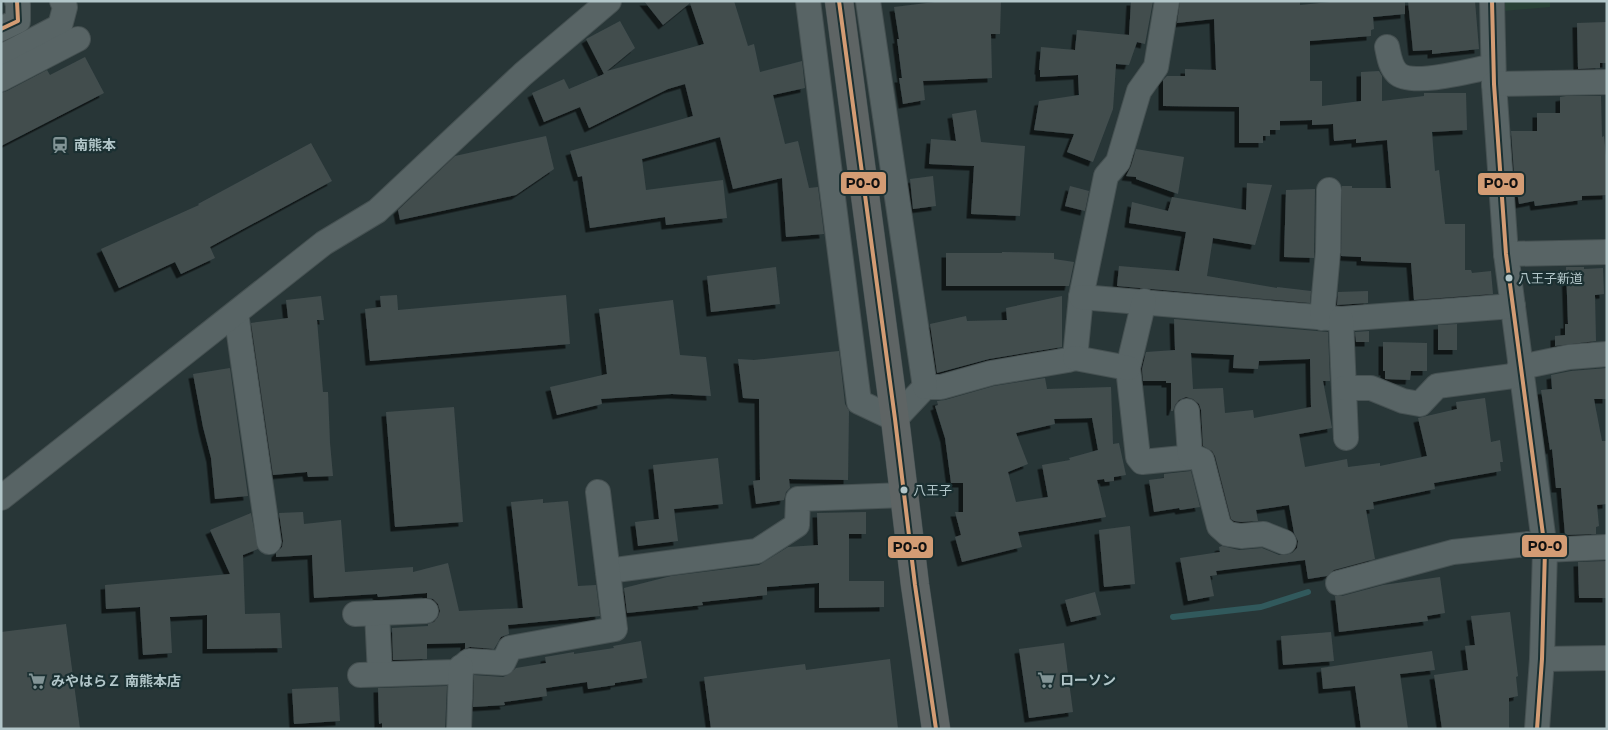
<svg xmlns="http://www.w3.org/2000/svg" width="1608" height="730" font-family="Montserrat,'Noto Sans JP',sans-serif">
<defs>
<filter id="shadow"><feDropShadow dx="-4.5" dy="4.5" stdDeviation="0" flood-color="#0009"/></filter>
</defs>
<rect width="100%" height="100%" fill="#283637"/>
<polygon fill="#294237" points="1503,1 1550,1 1550,7 1503,11"/>
<g fill="none" stroke-linecap="round" stroke-linejoin="round">
<polyline stroke="#31595c" stroke-width="6" points="1173,617 1261,607 1308,592"/>
</g>
<g fill="#424d4e" fill-rule="evenodd" filter="url(#shadow)">
<polygon points="644,1 734,1 748,46 754,44 760,72 802,61 805,88 773,95 785,144 798,141 809,188 818,187 824,234 786,237 782,178 733,189 720,137 642,159 646,190 723,180 727,218 666,225 665,217 590,228 582,176 578,177 570,151 693,116 685,84 668,89 589,128 580,107 544,122 532,93 564,79 569,89 604,74 586,39 620,21 635,48 607,71 704,44 690,3 663,25"/>
<polygon points="943,1 1001,1 1000,34 991,34 992,78 923,81 925,100 903,104 899,78 902,78 897,39 899,39 894,7"/>
<polygon points="1131,1 1153,1 1145,44 1137,42 1129,65 1116,64 1113,109 1093,162 1067,152 1074,134 1034,130 1039,101 1079,95 1078,75 1040,77 1040,70 1039,70 1041,47 1075,50 1077,30 1129,35"/>
<polygon points="1180,1 1300,1 1300,5 1340,1 1405,1 1405,14 1373,17 1374,29 1371,30 1371,36 1310,41 1310,81 1322,81 1322,106 1361,101 1361,72 1379,71 1382,76 1382,101 1424,96 1424,93 1466,93 1467,130 1432,132 1435,171 1439,170 1445,224 1465,224 1465,270 1471,270 1472,273 1491,271 1493,294 1414,300 1411,263 1361,261 1361,257 1341,256 1342,186 1352,186 1352,188 1391,188 1387,140 1356,143 1356,139 1334,141 1333,124 1312,125 1312,120 1280,121 1280,130 1270,130 1270,136 1263,136 1263,143 1239,143 1239,107 1163,106 1163,80 1167,76 1185,76 1185,69 1216,70 1214,19 1177,23"/>
<polygon points="1408,1 1475,1 1479,49 1432,54 1432,50 1413,51"/>
<polygon points="1607,22 1607,63 1600,63 1600,68 1578,69 1577,23"/>
<polygon points="85,57 104,93 1,146 1,93 7,91 47,70 50,75"/>
<polygon points="1566,96 1601,96 1602,137 1604,136 1607,166 1607,195 1582,196 1582,200 1535,206 1534,201 1519,204 1514,173 1511,131 1537,131 1537,113 1560,113 1560,97"/>
<polygon points="976,110 981,142 1025,146 1020,216 971,214 974,166 929,164 931,139 956,141 952,114"/>
<polygon points="546,136 554,169 516,195 400,220 398,210 455,156"/>
<polygon points="311,143 332,181 210,247 215,258 181,274 175,262 119,288 101,249 199,205 198,204"/>
<polygon points="1136,149 1184,157 1178,194 1136,179 1136,177 1126,176 1131,166"/>
<polygon points="933,176 936,206 913,209 910,179"/>
<polygon points="1247,183 1272,185 1255,245 1213,238 1207,276 1277,288 1277,287 1311,291 1310,303 1117,286 1119,266 1179,271 1186,232 1129,223 1132,202 1168,211 1172,197 1246,210"/>
<polygon points="1070,186 1089,191 1085,211 1065,206"/>
<polygon points="1315,189 1314,258 1284,257 1286,190"/>
<polygon points="1002,252 1054,253 1054,259 1074,262 1069,286 946,286 946,253 1002,253"/>
<polygon points="776,267 780,304 711,312 707,276"/>
<polygon points="1566,267 1584,267 1584,269 1603,268 1604,294 1595,295 1596,341 1555,346 1555,336 1565,335 1565,324 1568,324"/>
<polygon points="1368,291 1368,303 1337,305 1338,292"/>
<polygon points="397,295 398,310 566,295 570,344 370,361 365,309 381,307 380,296"/>
<polygon points="321,296 324,320 317,320 323,392 328,392 330,443 333,476 308,477 307,472 273,475 251,323 288,318 286,300"/>
<polygon points="1062,296 1062,347 989,359 937,373 930,324 966,316 967,321 1007,320 1006,308"/>
<polygon points="673,300 680,355 706,357 711,396 672,394 601,399 602,404 557,415 550,387 607,374 599,309"/>
<path d="M1174,319L1328,332L1330,381H1323L1332,428L1299,434L1305,467L1347,459L1348,467L1380,463V466L1427,456L1418,418L1457,409L1456,402L1485,398L1491,442L1500,440L1503,462H1500L1501,471L1434,483L1435,489L1373,502L1374,509L1366,510L1375,559L1334,570L1327,576L1308,579L1305,560L1216,571L1217,575L1210,576L1214,596L1188,601L1180,558L1220,552L1219,547L1222,546L1239,550L1262,548L1279,555H1286L1292,553L1297,548L1298,541L1294,533L1289,505L1256,510L1258,521L1241,522L1234,521L1231,519L1215,456L1212,451L1203,446L1201,410L1199,404L1193,399L1186,397L1179,400L1175,405L1173,411H1171V383H1166V381H1143L1142,369L1146,352L1175,350ZM1191,353L1234,355L1233,368L1258,369L1259,361L1310,359L1311,407L1254,418L1253,410L1225,413L1223,388L1193,389Z"/>
<polygon points="1457,324 1457,350 1438,350 1438,325"/>
<polygon points="1369,331 1369,342 1356,342 1355,332"/>
<polygon points="1383,342 1427,343 1427,371 1411,371 1410,380 1385,379 1385,371 1383,371"/>
<polygon points="839,351 845,404 849,411 848,480 789,479 790,488 786,492 784,500 756,504 753,481 760,480 759,399 743,398 738,359 754,360"/>
<polygon points="230,368 248,496 215,499 211,458 203,427 193,374"/>
<polygon points="1607,368 1607,399 1594,399 1602,441 1607,441 1607,504 1597,505 1599,526 1596,527 1596,534 1565,535 1561,488 1556,488 1552,449 1550,450 1541,390 1552,389 1551,375 1571,371"/>
<path d="M1045,378L1047,389L1111,387L1113,444L1119,443L1126,475L1114,477V481L1105,482L1104,479L1097,480L1106,517L1018,532L1022,547L962,562L955,537L961,535L955,512H963V483H951L945,438L935,406L938,405L937,401L945,400L994,386ZM1092,418L1098,450L1069,458L1070,460L1042,465L1048,497L1016,502L1008,472L1028,464L1016,433L1055,424L1054,419Z"/>
<polygon points="454,407 463,522 395,527 386,412"/>
<polygon points="718,458 723,504 674,509 678,541 638,546 635,522 659,519 653,465"/>
<polygon points="1191,471 1200,507 1180,510 1179,508 1154,512 1149,480 1164,478 1164,474"/>
<polygon points="543,499 543,503 568,501 578,586 596,585 600,616 508,625 509,634 501,637 494,649 470,647 465,649 465,643 427,644 427,659 393,660 392,628 428,626 428,624 434,622 438,617 440,611 438,604 433,599 427,598 427,593 378,597 377,594 314,598 312,555 276,557 276,553 282,547 283,541 279,513 303,512 304,524 341,520 345,572 413,567 413,572 448,563 459,611 523,608 511,502"/>
<polygon points="866,512 866,534 849,534 849,581 884,581 884,607 819,608 819,583 767,587 767,595 702,602 703,605 627,613 624,588 671,576 759,565 788,547 818,545 817,513"/>
<polygon points="251,513 258,549 243,555 245,614 280,613 282,648 207,649 207,615 170,617 172,653 143,655 140,607 106,609 105,585 230,574 210,530"/>
<polygon points="1130,526 1135,584 1104,587 1099,530"/>
<polygon points="1607,561 1607,598 1579,598 1578,562"/>
<polygon points="1440,577 1445,613 1427,616 1428,621 1339,632 1335,596 1342,596 1383,585"/>
<polygon points="1095,592 1101,615 1071,622 1065,600"/>
<polygon points="1510,612 1518,676 1516,677 1518,696 1509,698 1509,729 1442,729 1434,675 1468,670 1465,646 1475,645 1471,616"/>
<polygon points="66,624 80,729 1,729 1,632"/>
<polygon points="1331,632 1334,661 1283,665 1281,636"/>
<polygon points="641,641 647,678 615,683 615,685 588,689 587,682 546,688 547,696 504,702 505,705 473,707 474,675 503,677 510,674 516,668 546,663 545,657 574,652 574,654 614,648 613,646"/>
<polygon points="1064,643 1073,712 1029,718 1019,649"/>
<polygon points="1432,651 1435,670 1400,674 1408,729 1361,729 1355,686 1323,689 1321,668"/>
<polygon points="890,659 898,729 711,729 704,677 805,664 806,670"/>
<polygon points="447,686 445,729 382,729 382,723 379,724 378,688"/>
<polygon points="338,687 340,721 294,724 292,689"/>
</g>
<g fill="none" stroke-linecap="round" stroke-linejoin="round">
<g stroke="#465152" stroke-width="26">
<g id="minor">
<polyline points="808,1 859,402 895,419 925,387 941,387 991,373 1068,360 1075,358 1081,297 1106,176 1118,162 1139,91 1156,67 1167,1"/>
<polyline points="868,1 925,387"/>
<polyline points="1492,1 1494,84 1506,254 1545,550 1542,659 1537,729"/>
<polyline points="1,29 18,21 18,5 17,1"/>
<path d="M1387,47C1389,56 1390,66 1397,73C1411,87 1474,70 1493,66"/>
<polyline points="1,57 60,26 65,7 62,1"/>
<polyline points="1,79 78,39"/>
<polyline points="1494,84 1607,82"/>
<polyline points="1506,254 1607,252"/>
<polyline points="1081,297 1341,319 1513,306"/>
<polyline points="1144,301 1128,368 1138,457 1142,462 1193,457"/>
<polyline points="236,313 269,542"/>
<polyline points="1322,318 1328,252 1329,190"/>
<polyline points="1341,319 1346,438"/>
<polyline points="1075,358 1128,368"/>
<polyline points="1344,388 1371,388 1403,401 1420,404 1437,386 1513,376 1521,367 1569,357 1607,354"/>
<polyline points="1187,411 1190,455 1202,460 1219,526 1228,534 1241,536 1264,534 1284,542"/>
<polyline points="1,498 324,243 377,211 523,74 609,1"/>
<polyline points="608,571 757,551 797,525 798,499 905,495"/>
<polyline points="1338,583 1453,552 1528,544 1545,550 1607,547"/>
<polyline points="377,613 380,674"/>
<polyline points="355,614 426,611"/>
<polyline points="1542,659 1607,658"/>
<polyline points="360,675 456,672 469,661 503,663 510,648 615,629 598,492"/>
<polyline points="459,729 461,667"/>
</g>
</g>
<g stroke="#455153" stroke-width="29">
<polyline id="highway" points="839,1 895,419 915,585 936,729"/>
</g>
<use href="#minor" stroke="#586465" stroke-width="24"/>
<use href="#highway" stroke="#5e6464" stroke-width="28"/>
<g stroke="#1b3032" stroke-width="8">
<g id="bus-1">
<polyline points="839,1 895,419 915,585 936,729"/>
<polyline points="1492,1 1494,84 1506,254 1545,550 1542,659 1537,729"/>
<polyline points="1,29 18,21 17,1"/>
</g>
</g>
<use href="#bus-1" stroke="#d39c74" stroke-width="4"/>
</g>
<defs>
<g id="station-bare" transform="scale(1.35)"><path d="M-3-6H3Q5-6 5-4V2Q5 4 3 4L4.5 6H3L1.5 4h-3L-3 6H-4.5L-3 4Q-5 4-5 2V-4Q-5-6-3-6ZM-3.5-4v3h7v-3ZM-3.5 1v1.5H-2V1ZM2 1v1.5H3.5V1Z" fill="#829496" stroke="#1b3032" stroke-width="2.5" paint-order="stroke"/></g>
<g id="supermarket-bare" transform="scale(1.35)"><path d="M-6-5.5h2.5l.6 2H6L4.5 2H-2.5L-4.4-4H-6ZM-1.5 3.2a1.3 1.3 0 1 0 .1 0ZM3 3.2a1.3 1.3 0 1 0 .1 0Z" fill="#829496" stroke="#1b3032" stroke-width="2.5" paint-order="stroke"/></g>
</defs>
<g fill-rule="evenodd">
<use href="#station-bare" x="60" y="145"/>
<use href="#supermarket-bare" x="1046" y="680"/>
<use href="#supermarket-bare" x="37" y="681"/>
</g>
<g fill="#b2c6c9" stroke="#1b3032" stroke-width="2">
<circle cx="1509" cy="278" r="4.5"/>
<circle cx="904" cy="490" r="4.5"/>
</g>
<g text-anchor="middle" stroke-width="4.5" stroke-linejoin="round" paint-order="stroke">
<g font-size="13" fill="#b2c6c9" stroke="#1b3032" text-anchor="start">
<text x="1518" y="283">八王子新道</text>
<text x="913" y="495">八王子</text>
</g>
<g font-size="14" font-weight="bold" fill="#b2c6c9" stroke="#1b3032" text-anchor="start">
<text x="74" y="150">南熊本</text>
<text x="1060" y="685">ローソン</text>
<text x="51" y="686">みやはらＺ 南熊本店</text>
</g>
</g>
<g stroke="#1b3032" stroke-width="2">
<rect x="840" y="171" width="47" height="24" rx="5" fill="#d39c74"/>
<rect x="1477" y="172" width="48" height="24" rx="5" fill="#d39c74"/>
<rect x="1521" y="534" width="47" height="24" rx="5" fill="#d39c74"/>
<rect x="887" y="535" width="47" height="24" rx="5" fill="#d39c74"/>
</g>
<g font-size="14" text-anchor="middle" font-weight="bold" fill="#111">
<text x="863" y="188">P0-0</text>
<text x="1501" y="188">P0-0</text>
<text x="1545" y="551">P0-0</text>
<text x="910" y="552">P0-0</text>
</g>
<rect width="1608" height="730" fill="none" stroke="#b2c6c9" stroke-width="5"/>
</svg>
